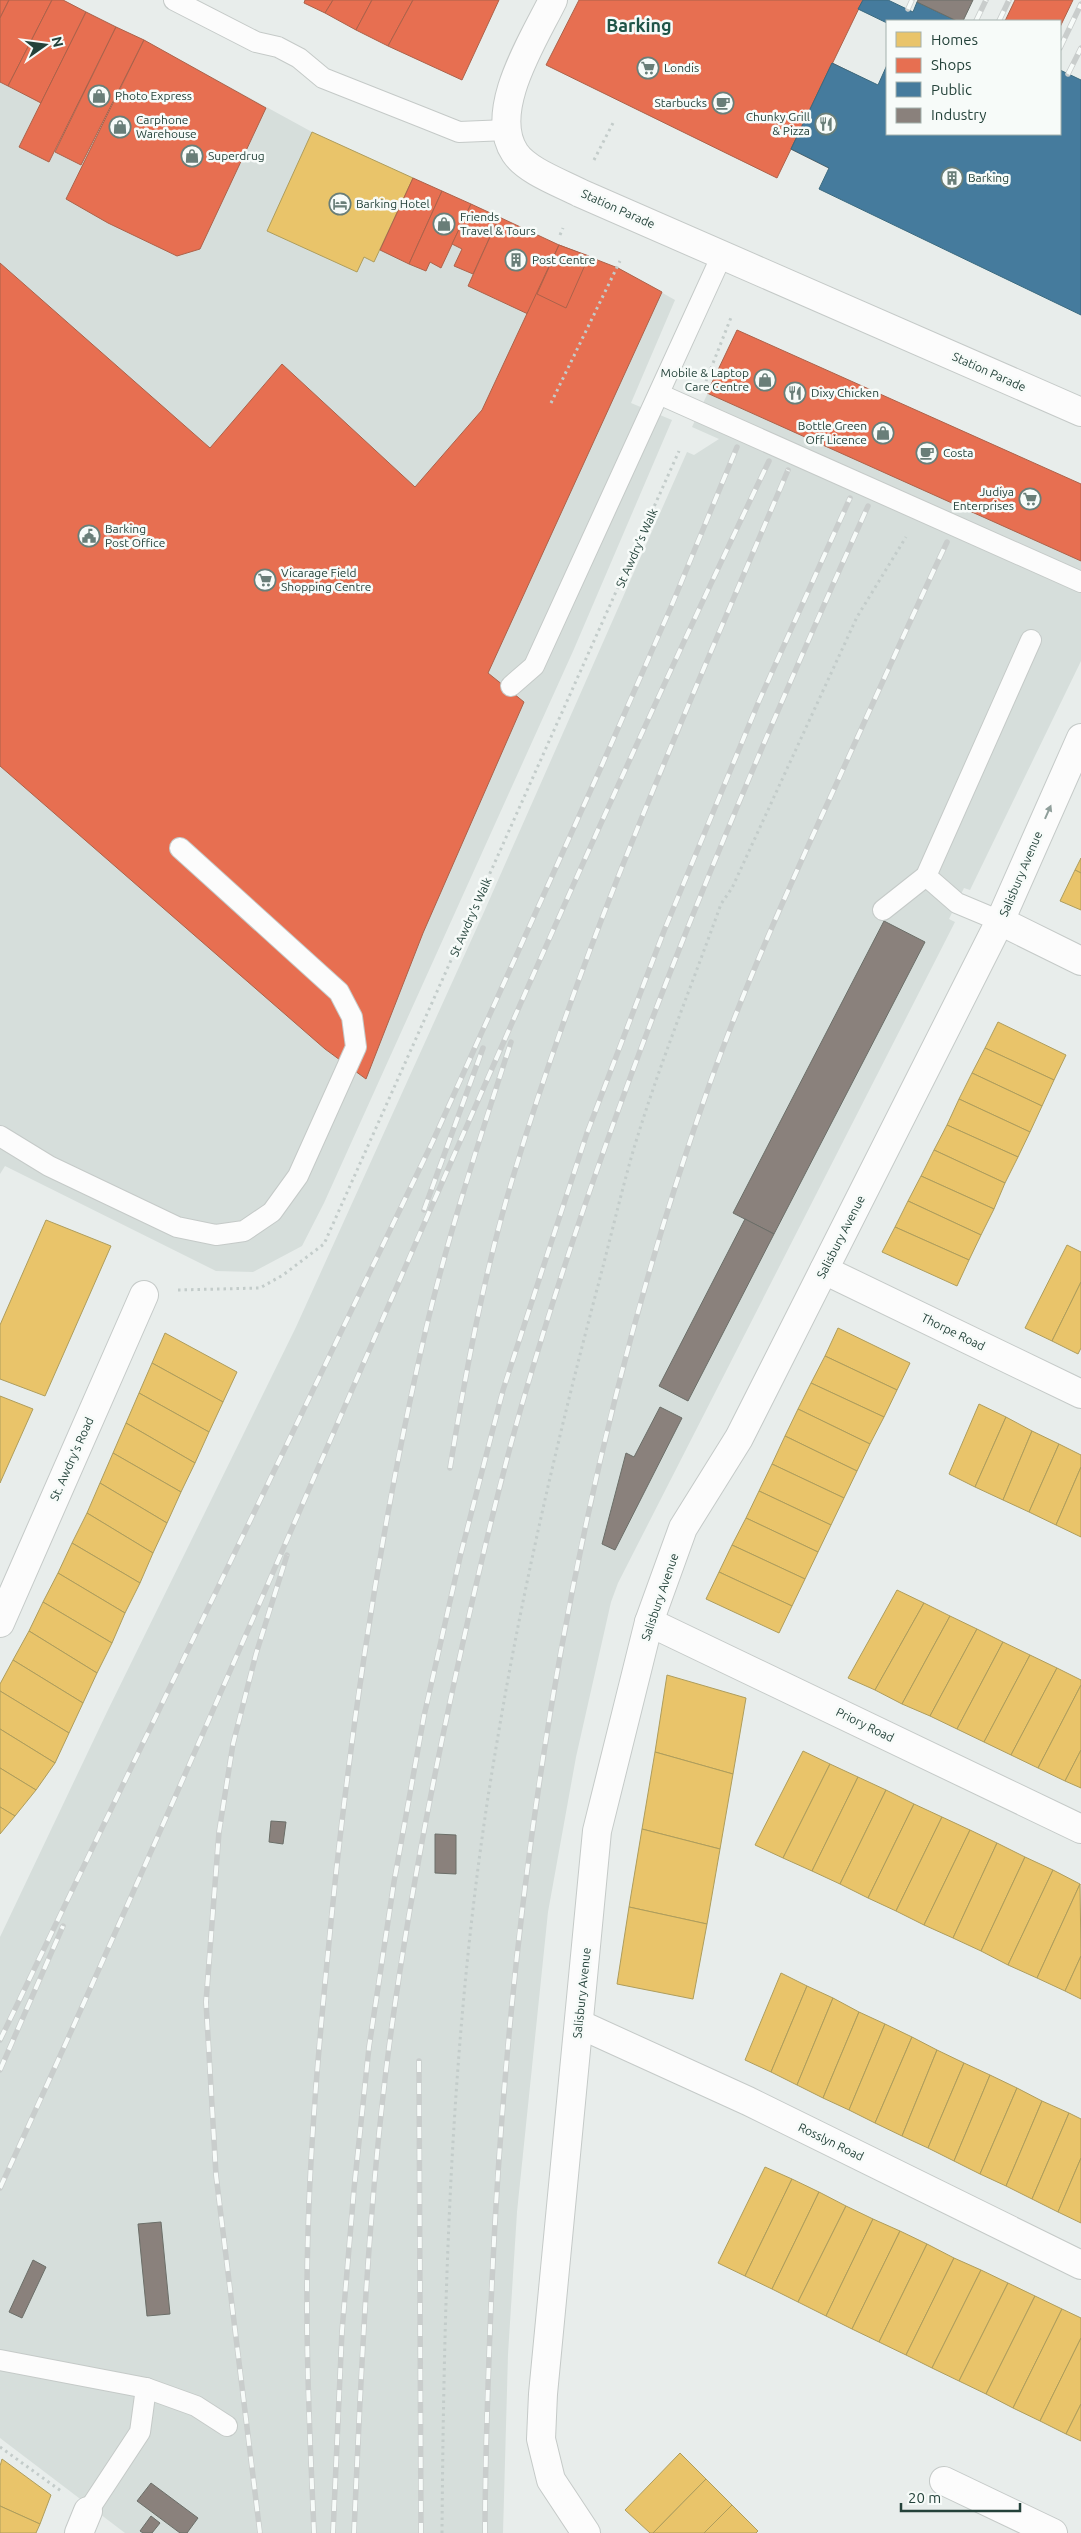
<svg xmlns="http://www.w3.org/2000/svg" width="1081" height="2533" font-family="Ubuntu,sans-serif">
<rect width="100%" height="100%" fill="#e8edeb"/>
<g fill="#d6dedb">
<polygon points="0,0 63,0 144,40 312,132 559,245 618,268 675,300 631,403 672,420 574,649 324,1203 302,1246 253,1272 216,1271 5,1166 0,1174"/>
<polygon points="737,330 1081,484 1081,661 970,890 964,888 949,919 955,922 618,1583 611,1602 576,1757 548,1912 517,2212 508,2354 503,2533 125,2533 0,2438 0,1937 107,1712 296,1327 484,912 687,452 694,455 719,439 692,427"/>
</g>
<g fill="#e9c46a" stroke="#ae9d5c">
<polygon points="312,132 413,178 374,262 364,257 357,272 267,231"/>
<polygon points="1081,858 1081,873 1075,870"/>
<polygon points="1075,870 1081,873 1081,910 1060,901"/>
<polygon points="998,1022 1066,1055 1054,1080 985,1048"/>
<polygon points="985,1048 1054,1080 1042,1106 972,1073"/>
<polygon points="972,1073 1042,1106 1030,1132 959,1099"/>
<polygon points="959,1099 1030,1132 1018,1157 947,1125"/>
<polygon points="947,1125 1018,1157 1005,1183 934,1150"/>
<polygon points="934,1150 1005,1183 994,1209 921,1176"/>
<polygon points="921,1176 994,1209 981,1235 908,1201"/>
<polygon points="908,1201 981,1235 969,1260 895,1227"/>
<polygon points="46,1220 111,1246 45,1396 0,1379 0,1325"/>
<polygon points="895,1227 969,1260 957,1286 882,1252"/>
<polygon points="1067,1245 1081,1252 1081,1282 1052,1341 1025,1328"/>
<polygon points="1081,1282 1081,1348 1078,1354 1052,1341"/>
<polygon points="838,1328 910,1363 897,1390 825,1356"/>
<polygon points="165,1333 237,1372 223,1402 152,1363"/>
<polygon points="825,1356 897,1390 884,1417 811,1383"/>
<polygon points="152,1363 223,1402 209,1432 139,1393"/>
<polygon points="811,1383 884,1417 870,1444 798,1409"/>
<polygon points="139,1393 209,1432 195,1463 126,1423"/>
<polygon points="0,1396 33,1409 0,1483"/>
<polygon points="979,1404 1006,1417 975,1487 949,1474"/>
<polygon points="798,1409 870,1444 857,1471 785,1436"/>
<polygon points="1006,1417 1032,1431 1003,1500 975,1487"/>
<polygon points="126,1423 195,1463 181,1492 113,1453"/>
<polygon points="1032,1431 1059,1444 1029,1512 1003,1500"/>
<polygon points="785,1436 857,1471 844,1498 772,1464"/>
<polygon points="1059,1444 1081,1455 1081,1467 1056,1525 1029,1512"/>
<polygon points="113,1453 181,1492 167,1523 100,1483"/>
<polygon points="772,1464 844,1498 831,1525 759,1491"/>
<polygon points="1081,1467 1081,1537 1056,1525"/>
<polygon points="100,1483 167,1523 153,1553 87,1513"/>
<polygon points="759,1491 831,1525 818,1552 746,1518"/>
<polygon points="87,1513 153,1553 140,1583 72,1543"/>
<polygon points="746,1518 818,1552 805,1579 732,1545"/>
<polygon points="72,1543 140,1583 125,1613 58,1573"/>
<polygon points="732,1545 805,1579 792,1606 719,1572"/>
<polygon points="719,1572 792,1606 779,1633 706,1599"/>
<polygon points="58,1573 125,1613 112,1643 43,1602"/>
<polygon points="897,1590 924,1603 875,1690 848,1678"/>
<polygon points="43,1602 112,1643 97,1673 29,1631"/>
<polygon points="924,1603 950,1616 902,1704 875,1690"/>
<polygon points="950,1616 977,1629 930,1716 902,1704"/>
<polygon points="977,1629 1003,1642 957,1729 930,1716"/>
<polygon points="29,1631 97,1673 83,1703 13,1660"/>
<polygon points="1003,1642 1030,1655 984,1742 957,1729"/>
<polygon points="1030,1655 1057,1668 1011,1755 984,1742"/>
<polygon points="13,1660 83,1703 69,1733 0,1691 0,1684"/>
<polygon points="1057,1668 1081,1680 1081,1685 1038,1768 1011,1755"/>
<polygon points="667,1675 746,1698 733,1774 655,1752"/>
<polygon points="1081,1685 1081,1750 1065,1781 1038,1768"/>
<polygon points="0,1691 69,1733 55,1763 0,1729"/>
<polygon points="0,1729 55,1763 36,1790 0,1768"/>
<polygon points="1081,1750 1081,1788 1065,1781"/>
<polygon points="803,1751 830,1764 783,1858 755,1845"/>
<polygon points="655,1752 733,1774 720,1849 642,1829"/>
<polygon points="830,1764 858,1777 812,1871 783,1858"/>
<polygon points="0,1768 36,1790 15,1816 0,1807"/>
<polygon points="858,1777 886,1790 840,1884 812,1871"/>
<polygon points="886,1790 914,1804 868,1898 840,1884"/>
<polygon points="914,1804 942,1817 896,1911 868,1898"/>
<polygon points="0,1807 15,1816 0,1834"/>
<polygon points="942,1817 970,1830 924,1925 896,1911"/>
<polygon points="642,1829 720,1849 707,1924 629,1907"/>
<polygon points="970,1830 997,1843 953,1938 924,1925"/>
<polygon points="997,1843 1025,1857 981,1951 953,1938"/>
<polygon points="1025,1857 1053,1870 1008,1965 981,1951"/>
<polygon points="1053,1870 1080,1884 1037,1978 1008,1965"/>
<polygon points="1080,1884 1081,1956 1065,1991 1037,1978"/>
<polygon points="629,1907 707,1924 693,1999 617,1984"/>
<polygon points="1081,1956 1081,1999 1065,1991"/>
<polygon points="781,1973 807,1986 771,2072 745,2060"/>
<polygon points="807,1986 833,1998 797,2085 771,2072"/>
<polygon points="833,1998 859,2012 823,2098 797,2085"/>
<polygon points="859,2012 885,2024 849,2110 823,2098"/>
<polygon points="885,2024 912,2037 875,2123 849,2110"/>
<polygon points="912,2037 937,2050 902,2136 875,2123"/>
<polygon points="937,2050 964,2063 928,2148 902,2136"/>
<polygon points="964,2063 990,2075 954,2161 928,2148"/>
<polygon points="990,2075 1017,2088 980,2174 954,2161"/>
<polygon points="1017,2088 1042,2101 1006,2186 980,2174"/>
<polygon points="1042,2101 1069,2113 1032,2199 1006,2186"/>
<polygon points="1069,2113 1081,2119 1081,2158 1058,2212 1032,2199"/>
<polygon points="1081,2158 1081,2223 1058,2212"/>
<polygon points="765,2167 792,2179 745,2276 718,2263"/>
<polygon points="792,2179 819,2192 772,2289 745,2276"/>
<polygon points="819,2192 846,2206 798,2302 772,2289"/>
<polygon points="846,2206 873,2219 826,2316 798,2302"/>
<polygon points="873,2219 900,2231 852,2329 826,2316"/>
<polygon points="900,2231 927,2244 879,2342 852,2329"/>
<polygon points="927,2244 954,2258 906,2355 879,2342"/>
<polygon points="954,2258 981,2270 932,2368 906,2355"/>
<polygon points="981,2270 1008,2283 959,2381 932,2368"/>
<polygon points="1008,2283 1035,2296 986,2394 959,2381"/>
<polygon points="1035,2296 1062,2309 1013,2408 986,2394"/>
<polygon points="1062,2309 1081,2318 1081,2338 1040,2421 1013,2408"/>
<polygon points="1081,2338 1081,2404 1066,2434 1040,2421"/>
<polygon points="1081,2404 1081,2441 1066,2434"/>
<polygon points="680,2453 706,2479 653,2533 650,2533 625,2510"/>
<polygon points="2,2459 51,2495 40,2524 0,2506 0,2466"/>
<polygon points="706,2479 732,2505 704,2533 653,2533"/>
<polygon points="732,2505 758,2531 756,2533 704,2533"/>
<polygon points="0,2506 40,2524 36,2533 0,2533"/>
</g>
<g fill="#e76f51" stroke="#ac624a">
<polygon points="0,0 9,0 0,18"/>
<polygon points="9,0 52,0 8,86 0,82 0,18"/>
<polygon points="52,0 63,0 86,12 41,103 8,86"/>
<polygon points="305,0 333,0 325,13 304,3"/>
<polygon points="333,0 372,0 356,30 325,13"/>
<polygon points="372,0 413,0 388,46 356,30"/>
<polygon points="413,0 499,0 462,80 388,46"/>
<polygon points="579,0 863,0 777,178 546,65"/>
<polygon points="1015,0 1073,0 1060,27 1060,21 1005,21"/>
<polygon points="86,12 116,27 49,162 19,147"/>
<polygon points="116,27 144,40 81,165 55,152"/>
<polygon points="144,40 266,108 200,249 177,256 108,223 66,199"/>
<polygon points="832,63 870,82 829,168 791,149"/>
<polygon points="413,178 442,191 409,264 380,250"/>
<polygon points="442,191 471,204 441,268 430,262 426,271 409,264"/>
<polygon points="471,204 499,217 473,274 454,266 462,249 452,244"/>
<polygon points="499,217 559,245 528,314 468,286"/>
<polygon points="559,245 618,268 662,292 488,673 524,702 423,933 366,1079 325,1049 0,766 0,263 210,448 282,364 415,487 482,410"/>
<polygon points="559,245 589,256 566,308 537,294"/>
<polygon points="737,330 1081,484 1081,561 707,393"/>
</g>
<g fill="#457b9d" stroke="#3b6a7f">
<polygon points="863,0 888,0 913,12 917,2 957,21 887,23 858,9"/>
<polygon points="832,63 878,85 887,65 887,134 1060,134 1060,70 1081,80 1081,315 819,189 829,168 791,149"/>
</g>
<g fill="#8a817c" stroke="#6b6e68">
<polygon points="918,0 973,0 963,21 957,21 917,2"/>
<polygon points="884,921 925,942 774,1234 733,1213"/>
<polygon points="745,1219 774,1234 688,1401 659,1386"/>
<polygon points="660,1407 682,1418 615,1550 602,1544 626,1453 634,1457"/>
<polygon points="271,1821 286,1822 283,1844 269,1842"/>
<polygon points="435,1834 456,1835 456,1874 435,1873"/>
<polygon points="161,2222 170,2314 147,2316 138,2224"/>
<polygon points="33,2260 46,2267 22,2318 9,2312"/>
<polygon points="151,2483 198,2518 187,2533 180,2533 137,2501"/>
<polygon points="151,2516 160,2523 152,2533 143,2533 140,2531"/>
</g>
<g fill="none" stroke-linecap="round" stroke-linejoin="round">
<g stroke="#c5cac8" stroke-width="22">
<g id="service">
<polyline points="174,0 256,42 278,47 299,58 323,78 424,118 459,132 507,130"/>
<polyline points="659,394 1081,582"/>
<polyline points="511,686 534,666 722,255"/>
<polyline points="926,876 957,903 1000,921"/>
<polyline points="883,910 926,876 1031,640"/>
<polyline points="0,1136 49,1166 177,1227 216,1235 244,1231 272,1212 298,1176 356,1047 352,1017 339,992 180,848"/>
<polyline points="0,2360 146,2388 196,2406 227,2426"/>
<polyline points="88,2511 140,2432 146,2388"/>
</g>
</g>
<g stroke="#c5cac8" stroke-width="30">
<g id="minor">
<path d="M553,0C534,39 487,111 515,153C527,171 561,183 580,193L1081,412"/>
<polyline points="1000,921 1081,961"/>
<polyline points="824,1270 1081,1394"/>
<polyline points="649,1622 1081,1829"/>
<polyline points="0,1623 144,1295"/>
<polyline points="579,2024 748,2101 1081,2265"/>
<polyline points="944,2481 1053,2533"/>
<polyline points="79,2533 88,2511"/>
<polyline points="586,2533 551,2480 541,2439 543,2394 597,1831 649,1622 683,1528 739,1438 1000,921 1081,738"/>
</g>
</g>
<g stroke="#c3ccca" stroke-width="3" stroke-dasharray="2.5 4" stroke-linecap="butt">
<polyline points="594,160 613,123"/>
<polyline points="560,235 563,228"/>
<polyline points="706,381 732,315"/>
<polyline points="551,403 620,261"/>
<polyline points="178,1290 260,1288 283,1275 324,1244 679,451"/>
<polyline points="0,2447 61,2491"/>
<path d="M442,2533C444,2269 452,2002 497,1742C522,1591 557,1441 596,1293C609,1245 620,1196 634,1148C659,1065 692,985 721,904L732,888L857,617L906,537"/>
</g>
<use href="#service" stroke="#fcfcfc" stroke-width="20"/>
<use href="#minor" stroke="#fcfcfc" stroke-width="28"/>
<g stroke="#c9cdcc" stroke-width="5.5">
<g id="rail">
<polyline points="908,9 912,0"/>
<polyline points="976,21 986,0"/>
<polyline points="999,21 1009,0"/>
<polyline points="1060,48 1081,4"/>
<polyline points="1068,74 1081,48"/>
<polyline points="424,1210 483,1048"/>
<path d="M450,1468C466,1370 484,1273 513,1177C585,935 690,703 788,470"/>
<polyline points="0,2040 432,1143 602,765 671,607 737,447"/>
<polyline points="419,2061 421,2533"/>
<polyline points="0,2070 63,1926"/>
<path d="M0,2188C263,1615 497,1029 769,461"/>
<polyline points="260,2533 216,2175 206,2002 219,1832 233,1744 256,1654 287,1555"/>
<path d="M314,2533C311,2460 307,2386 307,2313C306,2166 321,2019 336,1873C356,1692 384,1511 425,1333C448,1235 480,1138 511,1042"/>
<polyline points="333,2533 342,2331 354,2189 369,2047 394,1882 424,1716 461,1553 503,1390 587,1133 664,931 759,701 850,498"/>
<path d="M354,2533C361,2371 368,2208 389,2047C408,1904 436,1761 468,1620C485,1545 503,1469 525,1394C614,1089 738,796 868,506"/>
<path d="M485,2533C485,2457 488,2381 491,2305C508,1891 571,1475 710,1083C746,982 790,885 835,787C872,705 909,623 947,542"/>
</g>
</g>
<use href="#rail" stroke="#f7fbf9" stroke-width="4" stroke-dasharray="11" stroke-linecap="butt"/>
</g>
<defs><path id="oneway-solid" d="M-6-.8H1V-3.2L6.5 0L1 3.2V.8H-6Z" transform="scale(1.25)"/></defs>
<use fill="#909f9b" href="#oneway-solid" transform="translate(1048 812) rotate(-66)"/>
<defs>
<g id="supermarket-ring" transform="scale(1.125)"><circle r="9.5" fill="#f7fbf9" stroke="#697e78" stroke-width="1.5"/><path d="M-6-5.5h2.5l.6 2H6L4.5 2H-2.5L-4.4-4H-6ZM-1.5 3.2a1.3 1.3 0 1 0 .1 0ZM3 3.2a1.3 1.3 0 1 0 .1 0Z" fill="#697e78"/></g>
<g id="shop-ring" transform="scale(1.125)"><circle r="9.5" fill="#f7fbf9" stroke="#697e78" stroke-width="1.5"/><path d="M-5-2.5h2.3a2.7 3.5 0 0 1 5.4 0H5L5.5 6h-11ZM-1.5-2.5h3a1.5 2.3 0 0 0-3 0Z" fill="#697e78"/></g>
<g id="cafe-ring" transform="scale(1.125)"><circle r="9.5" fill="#f7fbf9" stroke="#697e78" stroke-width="1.5"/><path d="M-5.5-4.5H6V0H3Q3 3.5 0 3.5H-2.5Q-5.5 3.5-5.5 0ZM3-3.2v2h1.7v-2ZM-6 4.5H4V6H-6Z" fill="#697e78"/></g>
<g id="restaurant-ring" transform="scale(1.125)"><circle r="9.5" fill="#f7fbf9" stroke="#697e78" stroke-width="1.5"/><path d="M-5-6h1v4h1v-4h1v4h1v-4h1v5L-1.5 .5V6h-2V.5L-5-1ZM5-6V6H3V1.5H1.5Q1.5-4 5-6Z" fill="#697e78"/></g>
<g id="building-ring" transform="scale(1.125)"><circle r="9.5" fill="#f7fbf9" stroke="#697e78" stroke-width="1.5"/><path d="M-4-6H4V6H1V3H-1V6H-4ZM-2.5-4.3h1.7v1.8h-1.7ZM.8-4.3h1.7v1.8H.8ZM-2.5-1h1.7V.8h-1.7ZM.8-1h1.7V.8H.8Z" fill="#697e78"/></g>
<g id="hotel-ring" transform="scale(1.125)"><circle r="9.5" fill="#f7fbf9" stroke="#697e78" stroke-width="1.5"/><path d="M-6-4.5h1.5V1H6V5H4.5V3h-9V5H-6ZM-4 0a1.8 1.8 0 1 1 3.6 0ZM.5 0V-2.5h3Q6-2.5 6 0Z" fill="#697e78"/></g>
<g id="civic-ring" transform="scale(1.125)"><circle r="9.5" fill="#f7fbf9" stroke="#697e78" stroke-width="1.5"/><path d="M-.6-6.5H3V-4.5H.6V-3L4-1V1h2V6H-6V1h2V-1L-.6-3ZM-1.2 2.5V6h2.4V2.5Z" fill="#697e78"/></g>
</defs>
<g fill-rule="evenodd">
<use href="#supermarket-ring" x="648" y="68"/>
<use href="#shop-ring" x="99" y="96"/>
<use href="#cafe-ring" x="723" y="103"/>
<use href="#restaurant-ring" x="826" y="124"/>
<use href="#shop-ring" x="120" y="127"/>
<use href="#shop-ring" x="192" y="156"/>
<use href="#building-ring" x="952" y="178"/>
<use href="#hotel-ring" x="340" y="204"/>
<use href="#shop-ring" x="444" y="224"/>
<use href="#building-ring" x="516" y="260"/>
<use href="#shop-ring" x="765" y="380"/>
<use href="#restaurant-ring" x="795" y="393"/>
<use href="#shop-ring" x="883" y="433"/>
<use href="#cafe-ring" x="927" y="453"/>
<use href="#supermarket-ring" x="1030" y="499"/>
<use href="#civic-ring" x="89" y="536"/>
<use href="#supermarket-ring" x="265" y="580"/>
</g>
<g text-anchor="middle" stroke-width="5" stroke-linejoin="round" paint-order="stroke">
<g font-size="12" fill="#24423a" stroke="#f7fbf9" text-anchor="start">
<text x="664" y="72">Londis</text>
<text x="115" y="100">Photo Express</text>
<text x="707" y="107" text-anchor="end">Starbucks</text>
<text x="810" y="121" text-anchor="end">Chunky Grill<tspan x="810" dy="14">&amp; Pizza</tspan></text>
<text x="136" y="124">Carphone<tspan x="136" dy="14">Warehouse</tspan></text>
<text x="208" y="160">Superdrug</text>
<text x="968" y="182">Barking</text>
<text x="356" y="208">Barking Hotel</text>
<text x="460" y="221">Friends<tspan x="460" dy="14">Travel &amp; Tours</tspan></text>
<text x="532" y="264">Post Centre</text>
<text x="749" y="377" text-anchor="end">Mobile &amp; Laptop<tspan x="749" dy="14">Care Centre</tspan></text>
<text x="811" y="397">Dixy Chicken</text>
<text x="867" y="430" text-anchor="end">Bottle Green<tspan x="867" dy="14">Off Licence</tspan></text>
<text x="943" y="457">Costa</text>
<text x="1014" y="496" text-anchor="end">Judiya<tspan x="1014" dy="14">Enterprises</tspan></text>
<text x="105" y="533">Barking<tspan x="105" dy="14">Post Office</tspan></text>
<text x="281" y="577">Vicarage Field<tspan x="281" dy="14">Shopping Centre</tspan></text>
</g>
<g font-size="12" fill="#24423a" stroke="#f7fbf9">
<text transform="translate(618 209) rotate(24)" y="4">Station Parade</text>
<text transform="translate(989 372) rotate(24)" y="4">Station Parade</text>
<text transform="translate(637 548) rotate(-66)" y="4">St Awdry's Walk</text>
<text transform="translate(1021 874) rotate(-67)" y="4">Salisbury Avenue</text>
<text transform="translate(471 917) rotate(-66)" y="4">St Awdry's Walk</text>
<text transform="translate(841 1237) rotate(-63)" y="4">Salisbury Avenue</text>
<text transform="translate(953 1332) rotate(26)" y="4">Thorpe Road</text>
<text transform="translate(72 1459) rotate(-66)" y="4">St. Awdry's Road</text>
<text transform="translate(660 1597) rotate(-71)" y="4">Salisbury Avenue</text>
<text transform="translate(865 1725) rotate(26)" y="4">Priory Road</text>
<text transform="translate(582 1993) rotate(-84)" y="4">Salisbury Avenue</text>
<text transform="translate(831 2142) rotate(26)" y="4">Rosslyn Road</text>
</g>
<g font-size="18" font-weight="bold" fill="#1f5548" stroke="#f7fbf9">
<text x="639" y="32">Barking</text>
</g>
</g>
<rect x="886" y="20" width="175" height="115" fill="#f7fbf9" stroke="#a3b1ad"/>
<rect x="896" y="32" width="25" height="15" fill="#e9c46a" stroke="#a3b1ad"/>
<text x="931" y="45" font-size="15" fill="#24423a">Homes</text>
<rect x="896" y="58" width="25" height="15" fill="#e76f51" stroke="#a3b1ad"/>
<text x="931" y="70" font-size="15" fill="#24423a">Shops</text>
<rect x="896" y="82" width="25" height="15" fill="#457b9d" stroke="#a3b1ad"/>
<text x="931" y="95" font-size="15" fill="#24423a">Public</text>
<rect x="896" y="108" width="25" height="15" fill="#8a817c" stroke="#a3b1ad"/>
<text x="931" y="120" font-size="15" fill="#24423a">Industry</text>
<g transform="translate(45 45) rotate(76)" stroke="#f7fbf9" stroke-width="4" paint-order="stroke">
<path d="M0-4L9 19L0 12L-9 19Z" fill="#24423a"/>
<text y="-8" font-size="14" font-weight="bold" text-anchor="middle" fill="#24423a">N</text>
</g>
<path d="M901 2503v8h119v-8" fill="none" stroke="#24423a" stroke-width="2.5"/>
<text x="908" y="2503" font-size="15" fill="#24423a" stroke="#f7fbf9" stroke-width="4" paint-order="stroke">20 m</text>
</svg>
